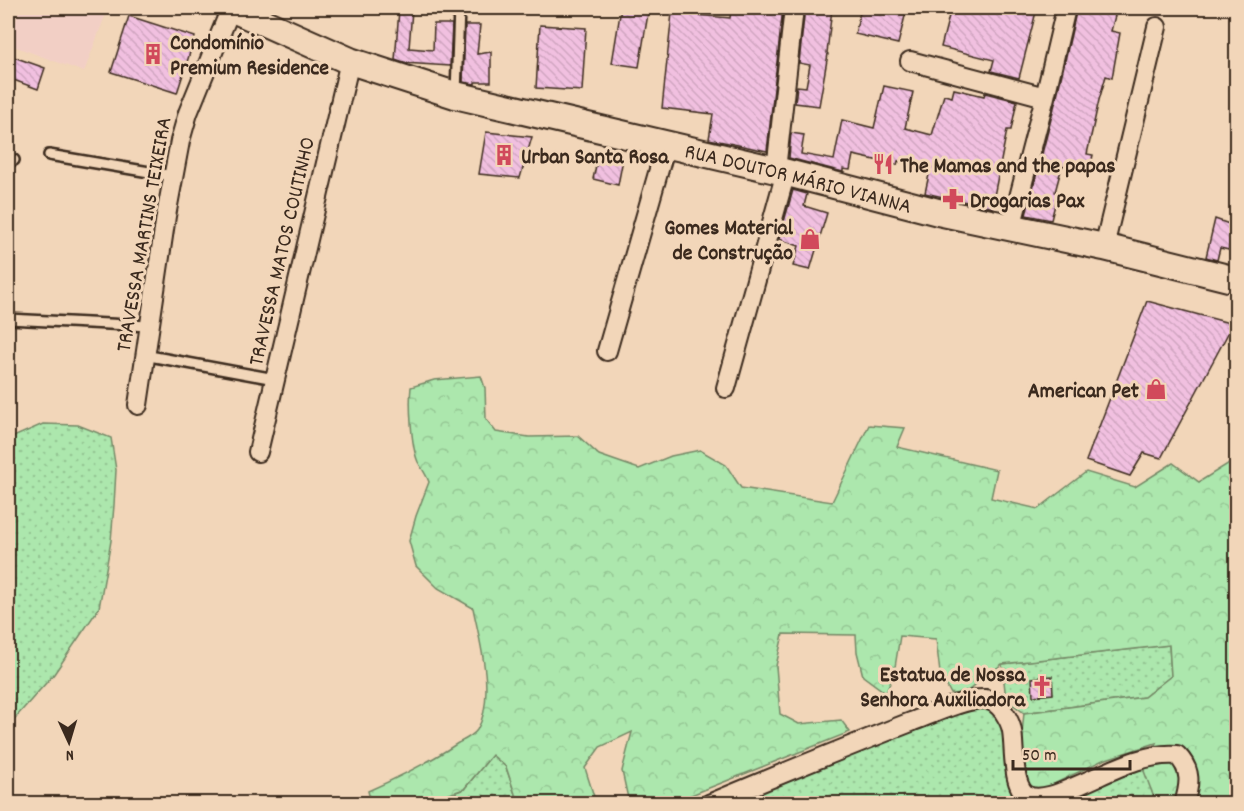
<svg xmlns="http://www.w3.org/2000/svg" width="1244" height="811" font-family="Dekko,sans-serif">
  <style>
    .built { fill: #f2cfc5 }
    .grass { fill: url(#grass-dots); stroke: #748866; stroke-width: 1.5 }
    .forest { fill: url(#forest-crowns); stroke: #748866; stroke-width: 1.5 }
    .building { fill: url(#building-back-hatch); stroke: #3b2a1e; stroke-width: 1.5 }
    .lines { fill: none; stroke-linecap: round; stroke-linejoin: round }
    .service-casing { stroke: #3b2a1e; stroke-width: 14 }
    .minor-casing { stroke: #3b2a1e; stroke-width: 22 }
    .secondary-casing { stroke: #3b2a1e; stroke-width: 30 }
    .service { stroke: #f2d6b9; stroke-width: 9 }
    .minor { stroke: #f2d6b9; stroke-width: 18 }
    .secondary { stroke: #f2d6b9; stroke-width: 26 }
    .labels { text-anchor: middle; stroke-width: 6; stroke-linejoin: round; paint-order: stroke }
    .poi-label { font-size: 22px; font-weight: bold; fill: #3b2a1e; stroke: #f2d6b9; text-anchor: start }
    .street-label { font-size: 22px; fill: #3b2a1e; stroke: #f2d6b9 }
  </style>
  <defs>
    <pattern id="grass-dots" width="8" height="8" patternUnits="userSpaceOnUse" patternTransform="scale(1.5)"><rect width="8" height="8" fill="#ace7ad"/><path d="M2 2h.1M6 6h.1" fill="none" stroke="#95c694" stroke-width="1.8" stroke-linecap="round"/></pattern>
    <pattern id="forest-crowns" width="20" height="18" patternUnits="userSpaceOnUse" patternTransform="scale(1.5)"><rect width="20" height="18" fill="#ace7ad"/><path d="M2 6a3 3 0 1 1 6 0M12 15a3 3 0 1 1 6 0" fill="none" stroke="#95c694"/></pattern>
    <pattern id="building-back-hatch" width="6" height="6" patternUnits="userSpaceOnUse" patternTransform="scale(1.5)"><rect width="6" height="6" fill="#f1c0e0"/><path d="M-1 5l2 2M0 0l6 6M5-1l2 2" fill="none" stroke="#d0a5c0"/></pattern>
  </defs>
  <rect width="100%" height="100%" fill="#f2d6b9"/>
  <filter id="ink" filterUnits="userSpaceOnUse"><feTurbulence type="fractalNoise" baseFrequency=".0167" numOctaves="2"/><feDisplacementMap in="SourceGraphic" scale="12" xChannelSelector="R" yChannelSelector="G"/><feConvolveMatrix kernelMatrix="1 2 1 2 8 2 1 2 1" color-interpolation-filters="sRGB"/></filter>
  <g filter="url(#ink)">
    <path class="built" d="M20 8H108L84 72 8 44Z"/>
    <path class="grass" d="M43 424 78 425 111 438 116 470 114 505 111 541 99 608 54 674 8 726V442L11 438Z
      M1169 645 1171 676 1144 697 1024 713 1006 699 1002 664Z
      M992 701 1025 795 1142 759 1156 803 709 804Z
      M492 755 506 767 515 794 525 803H456V792L464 789Z"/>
    <path class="forest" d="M481 376 485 388 486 419 496 432 529 437 578 436 599 455 639 469 671 456 700 450 726 465 741 488 832 502 869 425 905 428 897 447 997 470 991 498 1038 509 1086 472 1135 487 1173 463 1199 482 1231 462 1236 452V803H1156L1144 771 1156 743 1103 760 1048 787 1030 791 1019 765 1024 713 1144 697 1171 676 1169 645 1002 664 965 693 951 694 940 673 936 639 900 636 894 673 886 693 863 676 857 652 856 635 783 634 776 666 780 714 799 724 841 720 850 732 671 803H629L622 771 632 732 600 747 585 768 596 803H525L515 794 506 767 492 755 464 789 424 803H371L368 791C400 777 429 762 458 743 464 740 473 736 477 730 496 698 480 642 473 608L438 588 416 566 409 541 416 516 429 482C426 474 422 469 418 462 411 446 409 404 411 387L434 380Z"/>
    <path class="building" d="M621 8H649L639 67 612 63Z
      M758 8H783L767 151 709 139 713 114 662 108 672 13 730 18 731 10 757 13Z
      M805 8H832L827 53 828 54 819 106 795 103 797 86 806 87 810 65 799 63Z
      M861 8H907L898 44 855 34Z
      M951 8H1037L1019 78 991 71 994 60 941 47Z
      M1077 8H1117L1111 31 1120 33 1112 78 1106 76 1099 100 1087 154 1093 155 1089 172 1062 166 1055 192 1058 193 1051 220 1026 215 1056 100Z
      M399 10H412L409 48 433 50 434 24H452L450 66 404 63 395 60Z
      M129 16 195 37 177 93 111 72Z
      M465 25H480L477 54 491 52V82H475V84L463 82Z
      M540 25 586 28 582 91 536 88Z
      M8 55 45 68 38 89 8 78Z
      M884 86 913 92 905 128 932 135 944 95 952 97 954 89 984 96 985 93 1017 101 1011 130H1007L994 196H997L994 208 925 193 930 170 898 161 897 165 853 155 850 170 843 169V172L789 158 791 133 804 135 801 154 834 160 842 120 874 128Z
      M486 132 532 137 520 178 479 174Z
      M599 152 619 157 622 164 618 185 593 179Z
      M793 190 807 194 804 206 827 213 810 270 793 266 799 246 779 239Z
      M1215 219 1232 225 1229 250 1220 248 1217 260 1206 257Z
      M1147 301 1233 324 1161 458 1144 453 1130 476 1086 461Z
      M1052 676 1053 694 1033 696 1032 678Z"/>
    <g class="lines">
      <defs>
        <path id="service" d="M456 93 459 8
          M49 155 173 176
          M8 159 14 160
          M8 319 149 326
          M144 355 275 379"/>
        <path id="minor" d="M910 61 1045 97
          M776 170 794 8
          M1011 228 1045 97 1066 8
          M1104 247 1157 27
          M607 351 666 145
          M726 388 786 172
          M138 405 166 216 180 141 188 113 231 8
          M258 452 350 61
          M709 804C776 776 844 748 911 722 930 715 966 698 985 699 992 700 998 704 1003 711 1007 717 1011 724 1012 731 1015 748 1011 792 1031 797 1045 800 1062 792 1074 787 1106 774 1142 752 1177 755 1192 770 1190 784 1184 804"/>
        <g id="secondary">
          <path id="s1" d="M231 8 350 61 455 95 776 170 938 212 1104 247 1236 280"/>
        </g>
      </defs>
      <use href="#service" class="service-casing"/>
      <use href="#minor" class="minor-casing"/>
      <use href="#secondary" class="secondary-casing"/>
      <use href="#service" class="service"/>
      <use href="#minor" class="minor"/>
      <use href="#secondary" class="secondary"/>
    </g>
  </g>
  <defs>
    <symbol id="building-bare" viewBox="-9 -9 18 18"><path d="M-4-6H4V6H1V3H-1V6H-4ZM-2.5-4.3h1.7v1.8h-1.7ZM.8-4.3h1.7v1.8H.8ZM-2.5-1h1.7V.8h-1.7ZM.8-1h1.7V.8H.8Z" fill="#d1495b" stroke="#f2d6b9" stroke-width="2.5" paint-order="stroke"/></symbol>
    <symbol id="restaurant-bare" viewBox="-9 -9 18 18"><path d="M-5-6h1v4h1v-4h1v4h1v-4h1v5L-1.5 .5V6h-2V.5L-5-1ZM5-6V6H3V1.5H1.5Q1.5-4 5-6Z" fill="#d1495b" stroke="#f2d6b9" stroke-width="2.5" paint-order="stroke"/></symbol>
    <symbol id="pharmacy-bare" viewBox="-9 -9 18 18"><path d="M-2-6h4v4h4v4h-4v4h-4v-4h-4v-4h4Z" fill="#d1495b" stroke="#f2d6b9" stroke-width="2.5" paint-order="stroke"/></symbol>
    <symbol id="shop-bare" viewBox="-9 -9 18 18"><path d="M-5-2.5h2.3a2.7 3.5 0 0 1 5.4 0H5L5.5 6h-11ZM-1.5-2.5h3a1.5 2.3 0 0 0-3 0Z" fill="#d1495b" stroke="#f2d6b9" stroke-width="2.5" paint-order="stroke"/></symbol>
    <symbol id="church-bare" viewBox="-9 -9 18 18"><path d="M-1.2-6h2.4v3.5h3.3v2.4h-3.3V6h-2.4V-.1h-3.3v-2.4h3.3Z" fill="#d1495b" stroke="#f2d6b9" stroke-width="2.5" paint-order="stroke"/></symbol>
  </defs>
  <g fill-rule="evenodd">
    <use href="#building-bare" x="138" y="39" width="30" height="30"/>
    <use href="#building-bare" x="489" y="140" width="30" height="30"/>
    <use href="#restaurant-bare" x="868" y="149" width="30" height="30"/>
    <use href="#pharmacy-bare" x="938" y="184" width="30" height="30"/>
    <use href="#shop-bare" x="795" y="224" width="30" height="30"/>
    <use href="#shop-bare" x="1141" y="374" width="30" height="30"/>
    <use href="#church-bare" x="1027" y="671" width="30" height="30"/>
  </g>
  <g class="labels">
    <g class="poi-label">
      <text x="170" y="49">Condomínio<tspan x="170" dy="25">Premium Residence</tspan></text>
      <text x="521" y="163">Urban Santa Rosa</text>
      <text x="900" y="172">The Mamas and the papas</text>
      <text x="970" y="207">Drogarias Pax</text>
      <text x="793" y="234" text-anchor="end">Gomes Material<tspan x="793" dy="25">de Construção</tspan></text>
      <text x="1139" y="397" text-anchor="end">American Pet</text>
      <text x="1025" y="681" text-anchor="end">Estatua de Nossa<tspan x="1025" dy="25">Senhora Auxiliadora</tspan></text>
    </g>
    <g class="street-label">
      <text dy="8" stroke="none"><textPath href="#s1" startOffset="594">RUA DOUTOR MÁRIO VIANNA</textPath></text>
      <text transform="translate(142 234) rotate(-80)" y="8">TRAVESSA MARTINS TEIXEIRA</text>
      <text transform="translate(280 251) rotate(-77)" y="8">TRAVESSA MATOS COUTINHO</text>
    </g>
  </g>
  <rect width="1244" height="811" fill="none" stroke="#f2d6b9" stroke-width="30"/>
  <rect x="15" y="15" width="1214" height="781" fill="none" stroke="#3b2a1e" stroke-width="2" filter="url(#ink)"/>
  <g transform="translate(69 742) rotate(176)" stroke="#f2d6b9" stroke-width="4.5" paint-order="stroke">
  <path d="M0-4.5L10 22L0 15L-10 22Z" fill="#3b2a1e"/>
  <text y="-9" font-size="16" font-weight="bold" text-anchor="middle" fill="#3b2a1e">N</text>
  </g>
  <path d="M1013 760v9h117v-9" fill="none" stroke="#3b2a1e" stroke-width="3"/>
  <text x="1022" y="760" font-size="18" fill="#3b2a1e" stroke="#f2d6b9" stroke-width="4.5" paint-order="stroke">50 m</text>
</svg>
